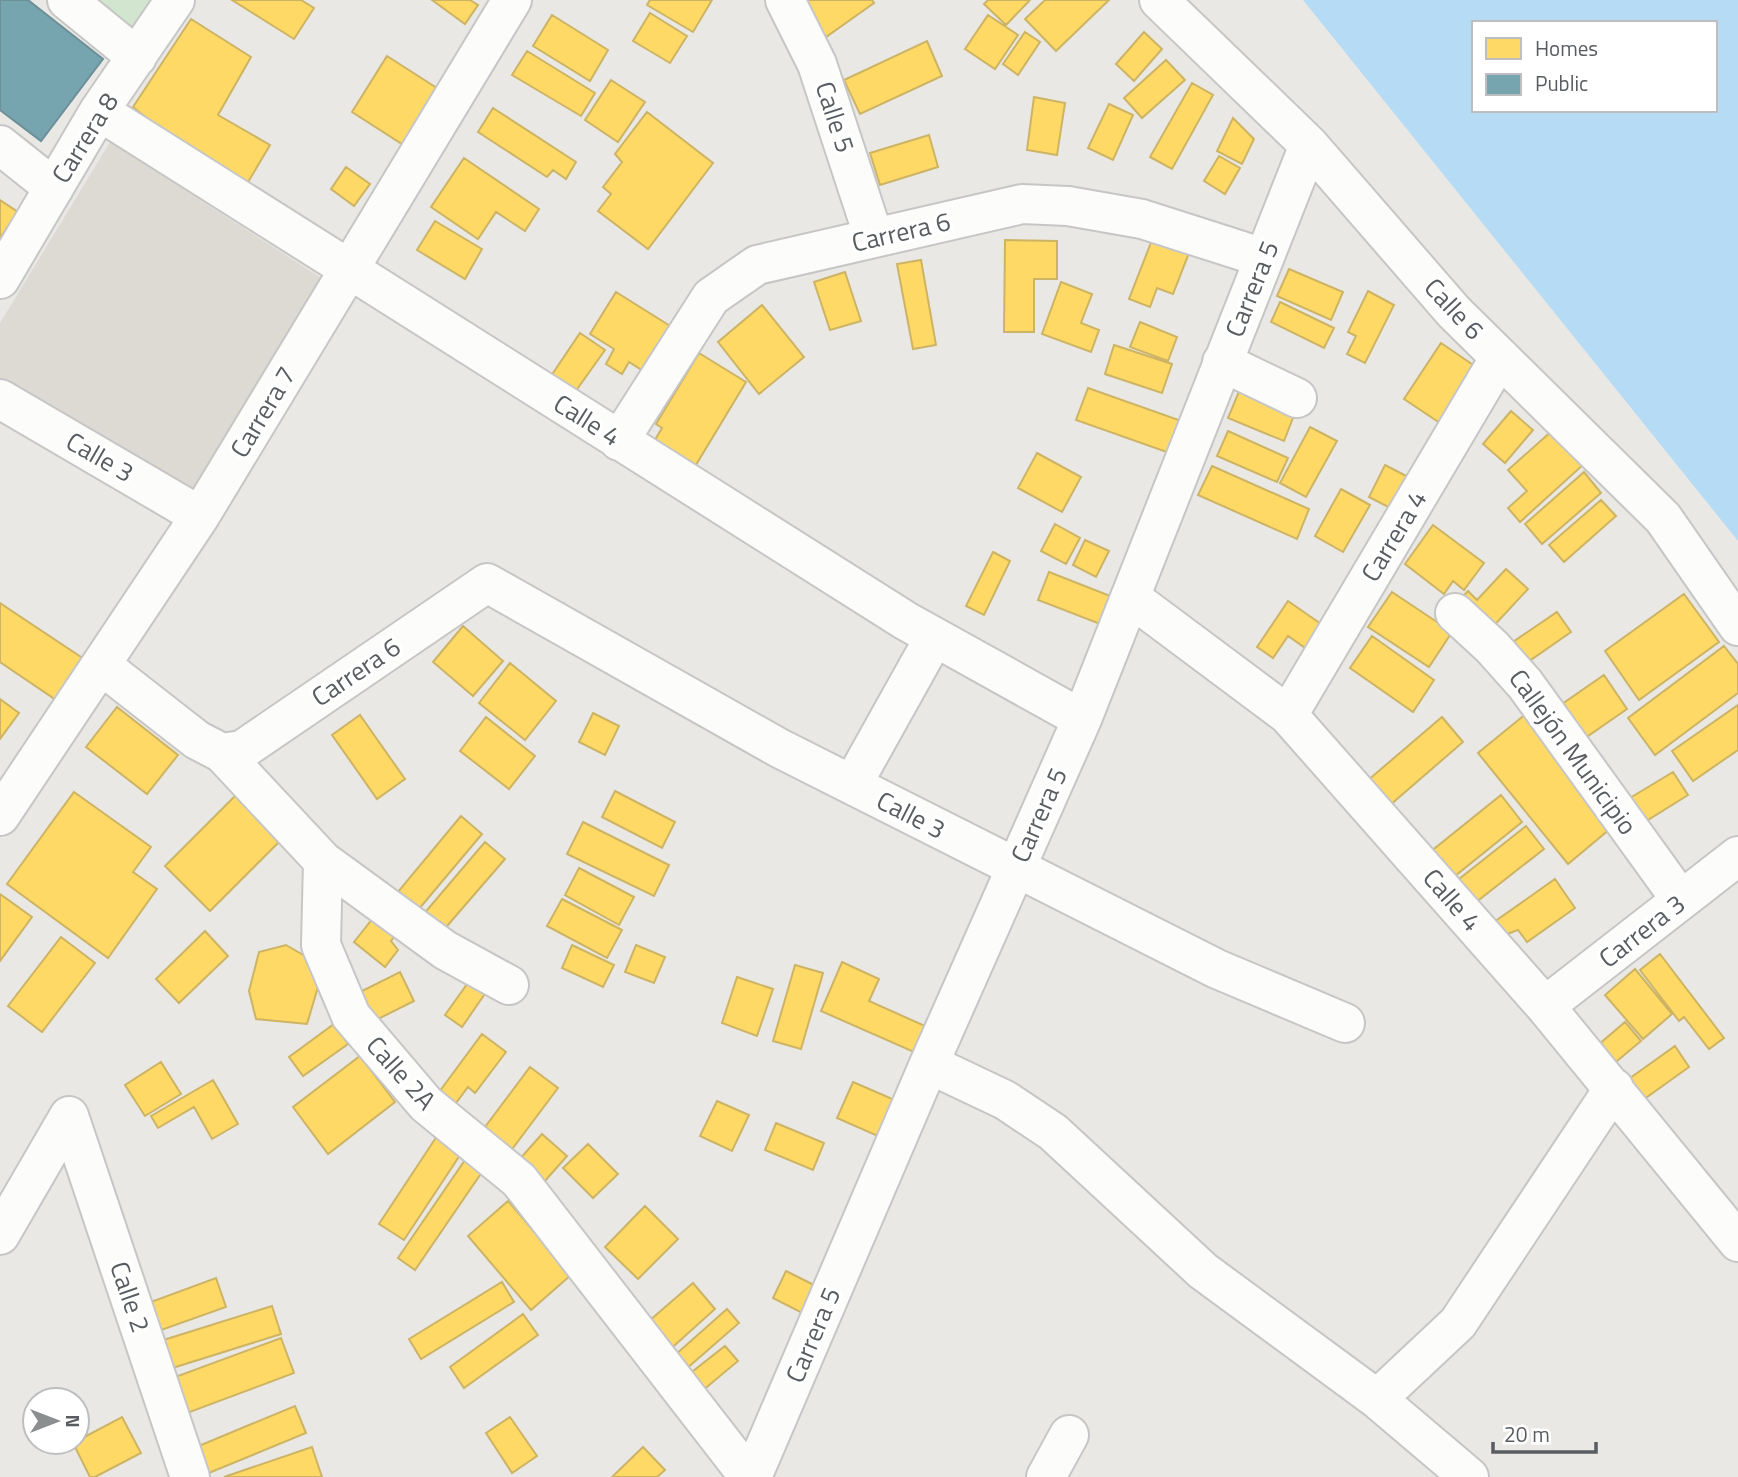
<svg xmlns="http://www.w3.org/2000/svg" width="1738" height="1477" font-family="'Titillium Web',sans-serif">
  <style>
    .education { fill: #dddad3 }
    .green { fill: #d2e5cf }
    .water { fill: #b6dcf5; fill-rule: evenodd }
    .homes { fill: #ffd966; stroke: #cdb464; stroke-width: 2 }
    .public { fill: #76a5af; stroke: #6d8f98; stroke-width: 2 }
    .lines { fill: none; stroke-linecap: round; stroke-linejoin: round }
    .minor-casing { stroke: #c6c6c6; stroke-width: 42 }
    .minor { stroke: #fcfcfb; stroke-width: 38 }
    .labels { text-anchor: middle; stroke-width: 7; stroke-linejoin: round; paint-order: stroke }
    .street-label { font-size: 26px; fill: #595d61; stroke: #fff }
  </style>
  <rect width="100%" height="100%" fill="#e9e8e4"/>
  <path class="education" d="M110 142 329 283 197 502 0 382V323Z"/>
  <path class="green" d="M86 0H160L133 40Z"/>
  <path class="water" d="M1303 0H1738V541ZM1474 23H1715V110H1474Z"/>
  <path class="homes" d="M232 0H301L314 8 294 39Z
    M432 0H470L478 5 465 24Z
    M650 0H712L693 32 647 5Z
    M801 0H872L874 3 826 37Z
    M988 0H1030L1006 25 984 4Z
    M1045 0H1109L1056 51 1025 19Z
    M650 13 687 36 670 63 633 41Z
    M552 15 608 50 590 81 533 46Z
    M988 15 1018 35 995 69 965 49Z
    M191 19 251 57 218 115 270 145 241 194 133 107Z
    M1025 32 1040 42 1018 75 1003 64Z
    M1144 32 1162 49 1134 81 1116 64Z
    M927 41 942 76 860 114 844 80Z
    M527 51 595 93 581 116 512 75Z
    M387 56 440 90 405 146 352 112Z
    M1166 60 1185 80 1142 118 1124 98Z
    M611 80 645 102 618 142 585 120Z
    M1192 83 1213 95 1172 169 1150 157Z
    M1034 97 1065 103 1057 155 1027 150Z
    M1109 104 1133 115 1113 160 1088 148Z
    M493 108 576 162 566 179 553 170 547 177 478 132Z
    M647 112 713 163 648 249 598 211 611 194 603 187 622 162 615 154Z
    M1233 118 1254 139 1242 164 1217 151Z
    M929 135 938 167 880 185 870 153Z
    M1219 156 1240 168 1225 194 1204 181Z
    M464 158 539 209 525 231 496 212 478 239 431 207Z
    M346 167 370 184 354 206 331 189Z
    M0 200 18 212 0 238Z
    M435 221 482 249 465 279 417 250Z
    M1005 240 1057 241V279H1034V332H1004Z
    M1152 240 1189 253 1173 294 1157 288 1150 307 1129 299Z
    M921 260 936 345 913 349 897 264Z
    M1289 269 1343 292 1331 320 1277 296Z
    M845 272 861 321 830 330 814 282Z
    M1061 282 1092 294 1081 323 1099 330 1091 352 1042 334Z
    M1368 291 1394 305 1365 363 1347 354 1356 336 1348 332Z
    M616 292 675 329 648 374 629 362 622 374 606 364 614 349 590 334Z
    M1280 302 1334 328 1324 348 1271 322Z
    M762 305 804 357 759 394 718 342Z
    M1140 322 1177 337 1168 361 1130 347Z
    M580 333 605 350 573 395 549 379Z
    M1441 343 1485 373 1449 429 1404 399Z
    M1114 345 1172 364 1162 393 1105 374Z
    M699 353 746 382 688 478 647 453 662 428 656 424Z
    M1088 388 1190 424 1178 456 1076 420Z
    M1240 389 1296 410 1284 441 1228 418Z
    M1511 411 1533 430 1505 463 1483 444Z
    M1310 427 1337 441 1306 497 1280 483Z
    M1554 429 1585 463 1520 522 1508 508 1527 491 1508 470Z
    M1228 431 1288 458 1277 482 1217 456Z
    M1037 453 1081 477 1062 512 1018 488Z
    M1385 465 1416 481 1400 513 1369 497Z
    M1212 466 1309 509 1297 539 1198 495Z
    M1584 472 1601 493 1542 544 1525 524Z
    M1341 489 1370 505 1343 552 1315 536Z
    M1601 500 1616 516 1564 562 1549 545Z
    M1055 524 1080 538 1066 564 1041 551Z
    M1433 525 1484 563 1464 590 1453 581 1444 594 1405 564Z
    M1085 540 1109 551 1096 577 1073 565Z
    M993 552 1010 561 984 615 966 606Z
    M1506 569 1528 589 1488 632 1457 603 1468 591 1477 600Z
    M1049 572 1118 599 1108 627 1038 600Z
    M1392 592 1452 632 1429 667 1368 627Z
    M1684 594 1719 642 1639 700 1605 651Z
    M1288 601 1334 633 1318 657 1288 636 1273 658 1257 647Z
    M0 603 90 663 62 704 0 662Z
    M1557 612 1571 632 1518 669 1504 648Z
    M463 626 503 661 473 696 433 662Z
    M1372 636 1434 680 1413 712 1350 668Z
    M1724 646 1738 664V693L1655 755 1628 718Z
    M510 663 556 701 525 740 479 703Z
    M1604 675 1627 709 1575 745 1552 711Z
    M0 699 19 713 0 739Z
    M1738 705V750L1693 781 1672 751Z
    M117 707 178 755 147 794 86 747Z
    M593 713 619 726 605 755 579 742Z
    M1527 713 1617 823 1568 864 1478 753Z
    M360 715 405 779 377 799 332 735Z
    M486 717 535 756 509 789 460 751Z
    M1442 717 1463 742 1382 812 1360 787Z
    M1673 772 1688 795 1635 828 1620 804Z
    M615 791 675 822 662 848 602 817Z
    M74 792 151 847 133 872 157 889 108 958 7 884Z
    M236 795 281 840 210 911 165 866Z
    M1501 795 1522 822 1445 884 1424 857Z
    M461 816 482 834 413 916 392 899Z
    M583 822 669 865 654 896 567 854Z
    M1526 826 1544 849 1466 910 1449 887Z
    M485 842 505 859 441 933 422 916Z
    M579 868 634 897 619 925 565 895Z
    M1555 879 1575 908 1527 942 1518 930 1496 938 1487 927Z
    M0 894 32 917 0 961Z
    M562 899 622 930 607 958 547 926Z
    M381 908 403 926 391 941 398 950 385 967 354 942Z
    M205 931 228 956 179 1003 156 979Z
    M61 937 95 963 42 1032 8 1006Z
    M286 945 324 967 307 1024 256 1019 249 991 259 952Z
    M572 945 614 965 603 987 562 968Z
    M636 945 665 957 654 983 625 972Z
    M1660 954 1724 1038 1709 1049 1684 1017 1679 1021 1640 970Z
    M842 962 879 979 869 1001 934 1030 923 1056 821 1011Z
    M795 965 823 973 801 1049 773 1041Z
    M1635 969 1672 1014 1643 1039 1605 995Z
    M400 972 414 1001 364 1026 350 997Z
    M475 973 491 985 462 1027 445 1015Z
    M737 977 773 989 757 1036 722 1023Z
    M1625 1022 1641 1041 1605 1071 1590 1052Z
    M334 1024 348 1044 303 1076 289 1057Z
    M482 1034 506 1052 475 1093 468 1087 447 1115 431 1103Z
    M1675 1046 1689 1067 1633 1107 1619 1086Z
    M360 1056 395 1102 328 1154 293 1107Z
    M161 1062 181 1094 145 1116 125 1085Z
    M530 1067 558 1088 504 1160 476 1139Z
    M213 1080 238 1124 212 1139 194 1107 158 1128 151 1116Z
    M853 1082 904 1104 889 1141 837 1118Z
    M717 1101 749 1115 732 1151 700 1136Z
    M776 1123 824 1143 813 1170 765 1150Z
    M542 1134 567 1156 536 1191 511 1169Z
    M437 1136 462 1152 404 1240 379 1224Z
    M588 1144 618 1174 593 1198 563 1168Z
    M465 1160 482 1172 415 1270 398 1258Z
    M508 1201 571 1275 531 1310 468 1236Z
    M645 1206 678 1239 638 1279 605 1247Z
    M786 1271 824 1290 810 1317 773 1298Z
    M216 1278 226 1307 150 1334 140 1306Z
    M502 1282 514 1302 421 1359 409 1339Z
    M693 1283 715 1309 666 1353 642 1327Z
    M272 1306 281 1334 163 1371 154 1343Z
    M727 1309 739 1323 678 1376 666 1363Z
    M523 1314 538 1335 464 1388 450 1367Z
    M281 1338 294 1373 179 1416 167 1380Z
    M725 1346 738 1361 696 1396 683 1379Z
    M295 1406 306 1433 199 1477 189 1450Z
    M122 1417 141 1453 95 1477H90L73 1443Z
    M510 1417 537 1456 512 1473 486 1433Z
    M312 1447 322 1477H224Z
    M643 1447 665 1470 657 1477H612Z"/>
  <path class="public" d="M0 0H28L103 59 41 141 0 110Z"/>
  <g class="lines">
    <defs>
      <path id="minor" d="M67 0 137 57
        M785 0 817 64 874 238
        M1159 0 1309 145 1454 312 1663 518 1738 626
        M99 111 906 621 1082 719
        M0 145 54 188
        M0 279 99 111 175 0
        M1222 362 1297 398
        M0 399 200 516
        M619 441 711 297 757 265 1022 204 1068 206 1142 219 1264 258
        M1130 597 1288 715 1545 1006 1738 1242
        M1455 613 1492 647 1525 684 1681 900
        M101 665 197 740 222 753 323 861 445 950 509 985
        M1288 715 1500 357
        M222 753 242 750 487 583 779 748 1217 969 1345 1023
        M852 785 934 638
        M0 816 200 516 512 0
        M323 861 321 945 351 1016 426 1104 519 1180 749 1477
        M1545 1006 1738 856
        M929 1064 1005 1100 1053 1132 1203 1271 1377 1399 1469 1477
        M69 1116 190 1477
        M0 1235 69 1116
        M1377 1399 1458 1323 1614 1088
        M752 1477 929 1064 1082 719 1309 145
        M1046 1477 1069 1435"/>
    </defs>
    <use href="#minor" class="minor-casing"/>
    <use href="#minor" class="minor"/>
  </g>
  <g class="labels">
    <g class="street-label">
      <text transform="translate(835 117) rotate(72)" y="9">Calle 5</text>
      <text transform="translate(85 138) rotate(-58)" y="9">Carrera 8</text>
      <text transform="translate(901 232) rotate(-13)" y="9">Carrera 6</text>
      <text transform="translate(1252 289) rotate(-68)" y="9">Carrera 5</text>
      <text transform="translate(1454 309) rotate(47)" y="9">Calle 6</text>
      <text transform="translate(263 412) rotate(-59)" y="9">Carrera 7</text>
      <text transform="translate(587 420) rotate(32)" y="9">Calle 4</text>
      <text transform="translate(100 457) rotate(30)" y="9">Calle 3</text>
      <text transform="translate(1394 536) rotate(-59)" y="9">Carrera 4</text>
      <text transform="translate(356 672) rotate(-34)" y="9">Carrera 6</text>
      <text transform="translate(1573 752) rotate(54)" y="9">Callejón Municipio</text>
      <text transform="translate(911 815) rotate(27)" y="9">Calle 3</text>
      <text transform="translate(1039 815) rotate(-66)" y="9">Carrera 5</text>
      <text transform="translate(1452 900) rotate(49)" y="9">Calle 4</text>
      <text transform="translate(1642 931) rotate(-38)" y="9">Carrera 3</text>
      <text transform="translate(401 1073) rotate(48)" y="9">Calle 2A</text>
      <text transform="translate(130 1297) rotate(71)" y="9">Calle 2</text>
      <text transform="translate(813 1335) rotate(-67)" y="9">Carrera 5</text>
    </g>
  </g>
  <rect x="1472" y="21" width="245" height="91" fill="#ffffff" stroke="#bdbec0" stroke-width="2"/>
  <rect x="1486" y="38" width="35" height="21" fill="#ffd966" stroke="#bdbec0" stroke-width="2"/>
  <text x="1535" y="56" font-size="21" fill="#595d61">Homes</text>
  <rect x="1486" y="74" width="35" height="21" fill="#76a5af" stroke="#bdbec0" stroke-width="2"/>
  <text x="1535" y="91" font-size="21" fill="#595d61">Public</text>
  <g transform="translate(56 1421) rotate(90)"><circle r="33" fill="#ffffff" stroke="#bdbec0" stroke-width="2"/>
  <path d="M0-5L12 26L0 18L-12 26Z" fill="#8b8e8f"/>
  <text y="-10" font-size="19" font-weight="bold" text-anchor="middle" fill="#595d61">N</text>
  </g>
  <path d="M1493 1442v10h103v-10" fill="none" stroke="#595d61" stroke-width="3.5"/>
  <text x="1504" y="1442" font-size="21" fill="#595d61" stroke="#ffffff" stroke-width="5" paint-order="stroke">20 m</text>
</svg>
